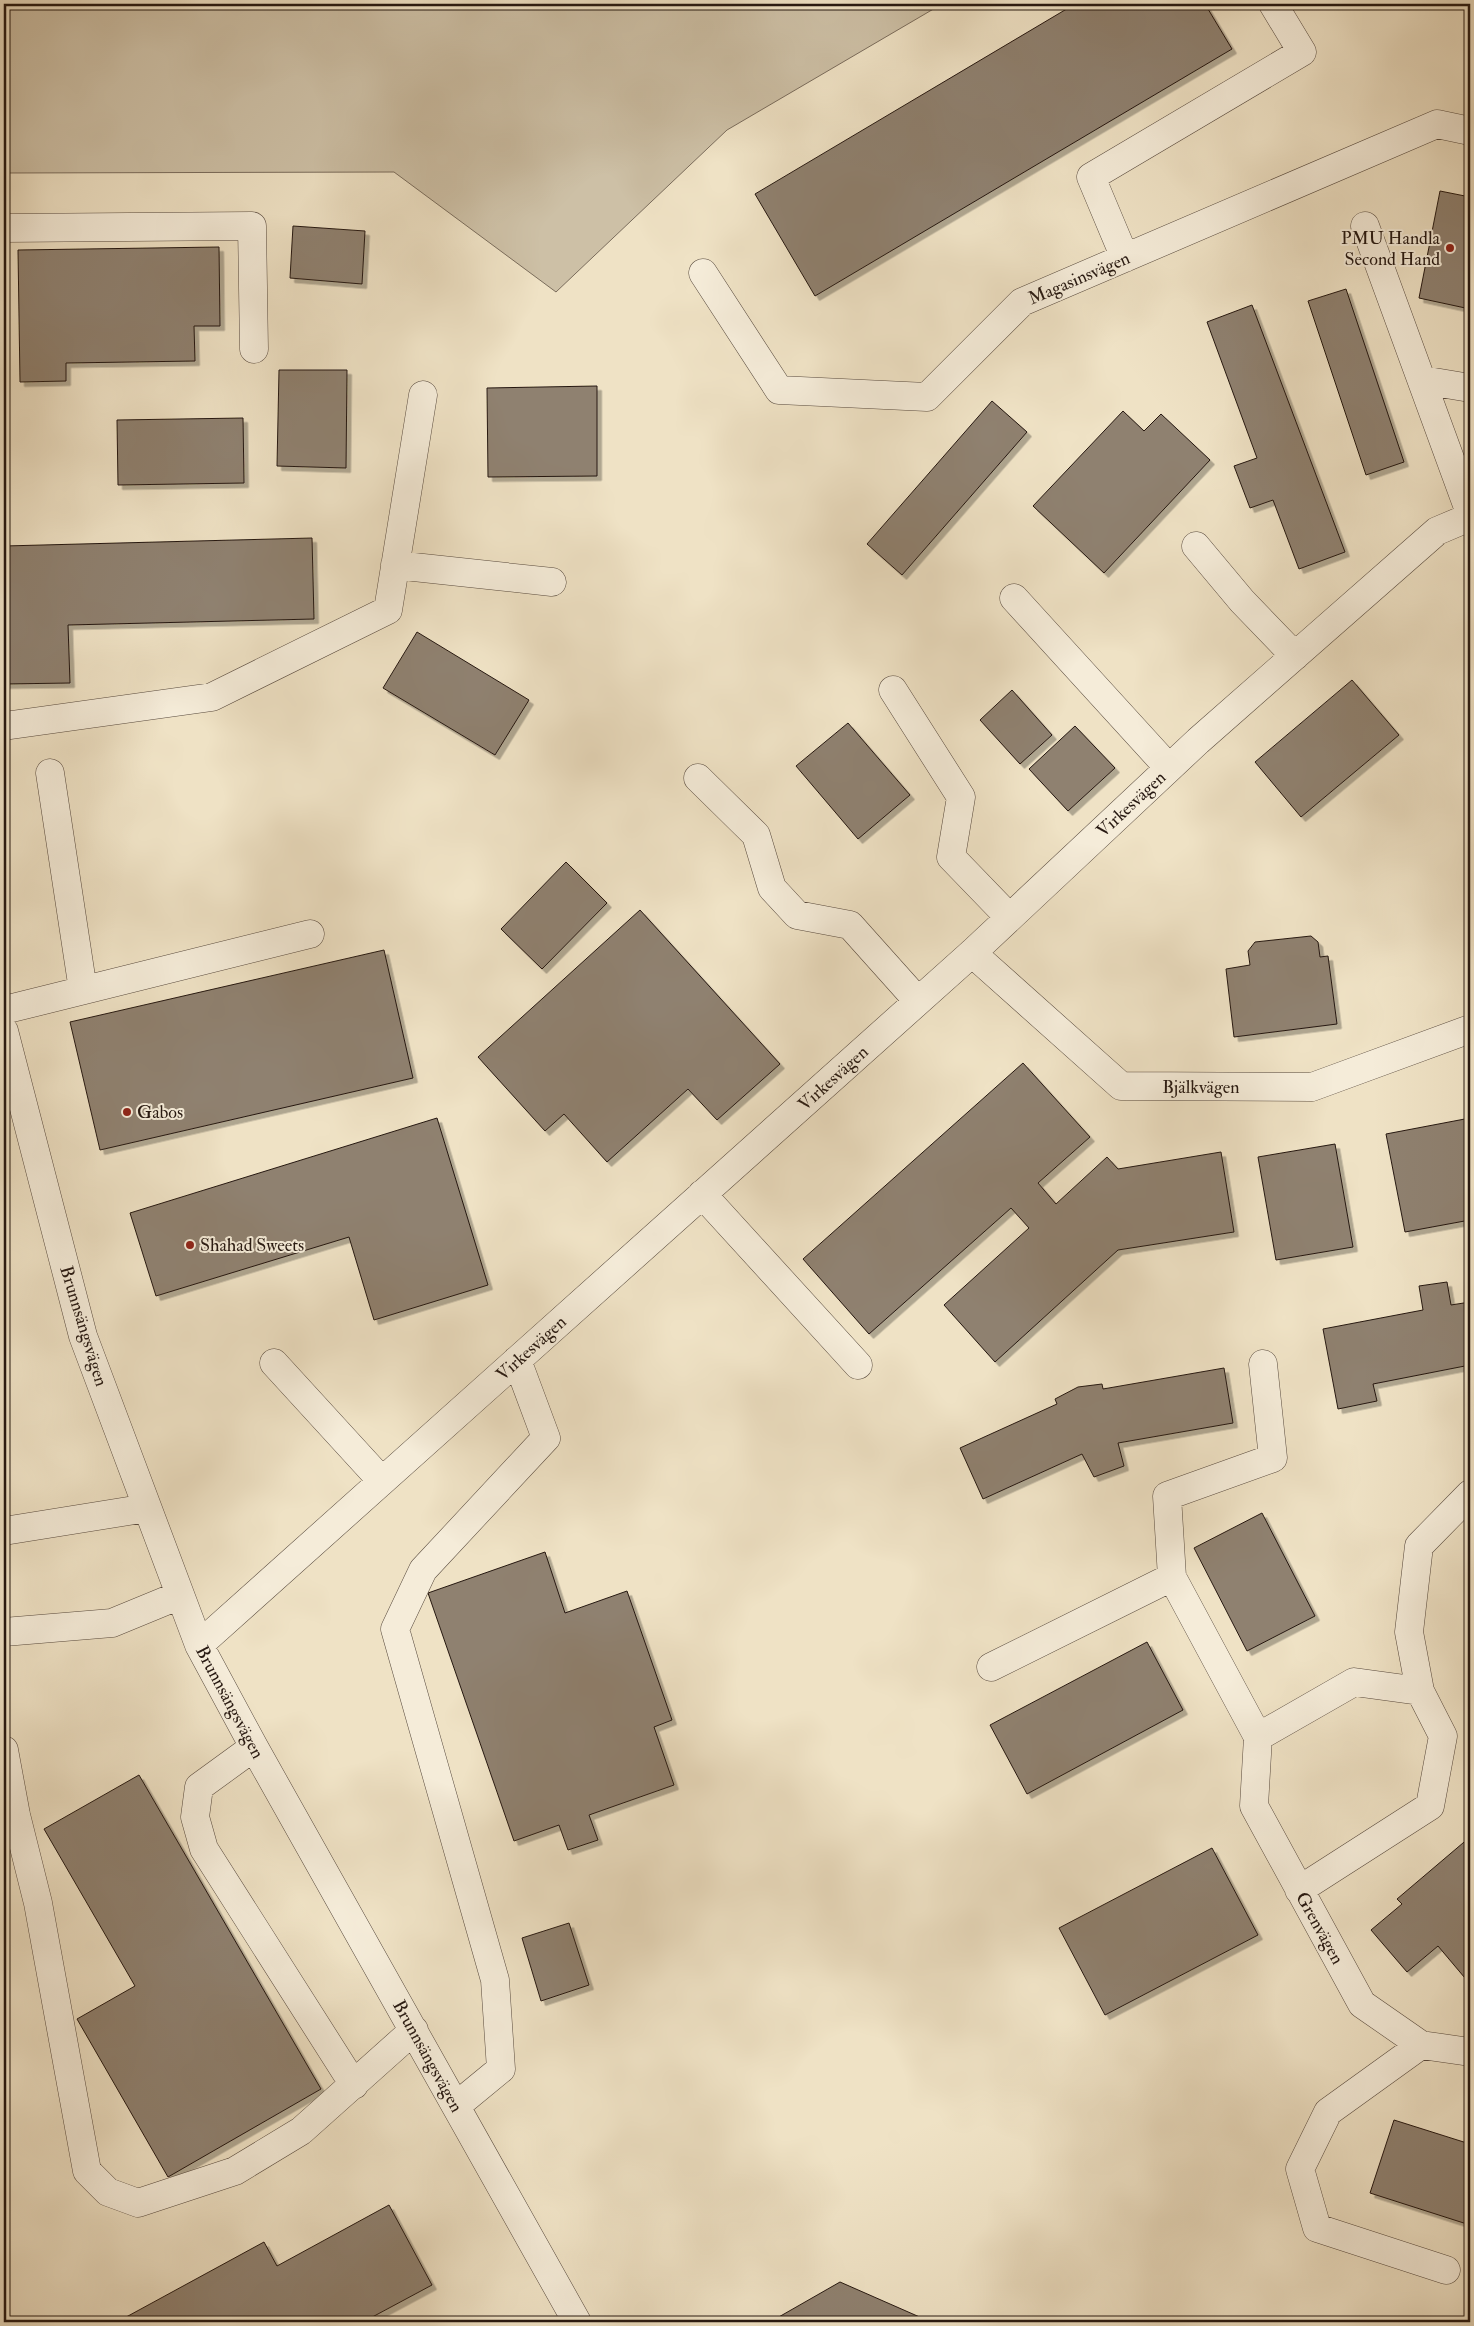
<svg xmlns="http://www.w3.org/2000/svg" width="1474" height="2326" font-family="'IM FELL Double Pica',serif">
  <style>
    .green { fill: #cdc0a6; stroke: #7a6c5c }
    .building { fill: #8f816f; stroke: #261811; filter: url(#shadow) }
    .lines { fill: none; stroke-linecap: round; stroke-linejoin: round }
    .minor-casing { stroke: #584a3e; stroke-width: 29 }
    .minor { stroke: #f5ecd9; stroke-width: 28 }
    .poi-dot { fill: #8f2418; stroke: #f5ecd9; stroke-width: 2 }
    .labels { text-anchor: middle; stroke-width: 4; stroke-linejoin: round; paint-order: stroke }
    .poi-label { font-size: 18px; fill: #261811; stroke: #f5ecd9; text-anchor: start }
    .street-label { font-size: 18px; fill: #261811; stroke: #f5ecd9 }
  </style>
  <defs>
    <filter id="shadow"><feDropShadow dx="4.5" dy="4.5" stdDeviation="0" flood-color="#0004"/></filter>
  </defs>
  <rect width="100%" height="100%" fill="#efe2c5"/>
  <filter id="stains"><feTurbulence type="fractalNoise" baseFrequency=".004" numOctaves="4"/><feColorMatrix values="0 0 0 0 .2 0 0 0 0 .09 0 0 0 0 .02 0 0 0 .5 -.17"/></filter>
  <radialGradient id="worn" r=".72"><stop offset=".6" stop-color="#630" stop-opacity="0"/><stop offset="1" stop-color="#630" stop-opacity=".3"/></radialGradient>
  <path class="green" d="M4 4H942L727 130 556 292 394 172 4 173Z"/>
  <path class="building" d="M1075 4H1205L1232 49 815 296 755 194Z
    M1440 191 1470 197V309L1419 298Z
    M293 226 365 231 362 284 290 278Z
    M219 247 220 326H194L195 361 66 363V381L20 382 18 250Z
    M1346 289 1404 462 1366 475 1308 301Z
    M1252 305 1345 552 1299 569 1273 500 1250 508 1234 466 1257 458 1207 322Z
    M279 370H347L346 468 277 466Z
    M597 386V476L488 477 487 388Z
    M992 401 1027 432 902 575 867 544Z
    M1123 411 1144 431 1161 414 1210 460 1104 573 1033 506Z
    M243 418 244 483 118 485 117 420Z
    M312 538 314 619 68 625 70 683 4 684V546Z
    M417 632 529 700 495 755 383 688Z
    M1352 680 1399 735 1301 817 1255 762Z
    M1012 690 1052 735 1020 764 980 720Z
    M848 723 910 795 858 839 796 766Z
    M1075 726 1115 768 1068 811 1029 769Z
    M566 862 607 903 542 969 501 929Z
    M640 910 780 1064 717 1120 688 1089 607 1162 564 1114 545 1131 478 1057Z
    M1311 936 1318 942 1320 957 1328 956 1337 1024 1234 1037 1226 969 1250 965 1248 951 1255 942Z
    M384 950 413 1078 100 1150 70 1022Z
    M1023 1063 1090 1137 1038 1183 1056 1204 1107 1157 1118 1169 1221 1152 1234 1232 1118 1250 995 1362 944 1305 1029 1228 1011 1208 869 1334 803 1259Z
    M437 1118 488 1285 374 1320 349 1237 156 1296 130 1213Z
    M1470 1118V1220L1405 1232 1386 1134Z
    M1335 1144 1353 1247 1276 1260 1258 1157Z
    M1447 1282 1451 1305 1470 1302V1365L1373 1384 1377 1401 1338 1409 1323 1329 1423 1310 1419 1286Z
    M1224 1368 1233 1423 1118 1443 1124 1466 1094 1477 1082 1454 983 1499 960 1448 1057 1404 1055 1399 1078 1387 1102 1384 1103 1389Z
    M1262 1513 1315 1616 1247 1651 1194 1548Z
    M545 1552 565 1613 627 1591 672 1720 654 1727 674 1785 589 1815 598 1840 568 1850 559 1825 514 1841 428 1593Z
    M1147 1642 1183 1710 1027 1794 990 1725Z
    M139 1775 321 2089 168 2177 77 2019 135 1986 44 1829Z
    M1470 1837V1984L1438 1946 1407 1972 1371 1930 1402 1904 1397 1899Z
    M1212 1848 1258 1935 1105 2015 1059 1928Z
    M569 1923 589 1985 541 2001 522 1938Z
    M1394 2120 1470 2144V2225L1370 2193Z
    M389 2205 432 2285 363 2322H117L264 2242 277 2266Z
    M840 2282 931 2322H770Z"/>
  <g class="lines">
    <defs>
      <path id="minor" d="M1365 226 1470 513
        M4 228 252 226 254 349
        M1125 258 1091 177 1302 52 1273 4
        M703 273 779 390 927 397 1022 302 1437 124 1470 131
        M1422 380 1470 388
        M1196 546 1242 601 1295 656
        M395 565 552 582
        M1014 598 1169 768
        M893 690 961 797 951 857 1009 917
        M4 726 212 697 388 610 423 395
        M50 773 83 990
        M698 778 756 835 772 888 797 915 850 925 918 1001
        M972 953 1121 1086 1312 1087 1470 1029
        M4 1010 310 934
        M4 1031 83 1336 199 1645 254 1747 577 2322
        M702 1194 858 1365
        M274 1363 382 1481
        M4 1531 147 1508
        M4 1632 112 1623 180 1595
        M199 1645 972 953 1198 741 1437 531 1470 517
        M991 1667 1172 1577
        M1258 1737 1172 1577 1167 1496 1273 1458 1263 1364
        M1258 1737 1254 1806 1362 2004 1421 2045 1470 2052
        M1258 1737 1354 1682 1420 1691
        M254 1747 199 1787 195 1817 204 1849 354 2085
        M4 1750 16 1815 38 1903 87 2171 108 2192 138 2203 235 2171 301 2131 414 2030
        M1299 1890 1430 1806 1443 1736 1420 1691 1409 1632 1419 1546 1470 1494
        M1421 2045 1328 2112 1300 2169 1317 2228 1446 2270
        M456 2106 501 2069 495 1980 395 1629 423 1570 546 1438 517 1360"/>
    </defs>
    <use href="#minor" class="minor-casing"/>
    <use href="#minor" class="minor"/>
  </g>
  <g class="poi-dot">
    <circle cx="1450" cy="248" r="5"/>
    <circle cx="127" cy="1112" r="5"/>
    <circle cx="190" cy="1245" r="5"/>
  </g>
  <g class="labels">
    <g class="poi-label">
      <text x="1440" y="244" text-anchor="end">PMU Handla<tspan x="1440" dy="21">Second Hand</tspan></text>
      <text x="137" y="1118">Gabos</text>
      <text x="200" y="1251">Shahad Sweets</text>
    </g>
    <g class="street-label">
      <text transform="translate(1079 278) rotate(-23)" y="6">Magasinsvägen</text>
      <text transform="translate(1131 804) rotate(-43)" y="6">Virkesvägen</text>
      <text transform="translate(833 1078) rotate(-42)" y="6">Virkesvägen</text>
      <text x="1201" y="1093">Bjälkvägen</text>
      <text transform="translate(84 1326) rotate(73)" y="6">Brunnsängsvägen</text>
      <text transform="translate(531 1348) rotate(-42)" y="6">Virkesvägen</text>
      <text transform="translate(230 1702) rotate(62)" y="6">Brunnsängsvägen</text>
      <text transform="translate(1320 1928) rotate(61)" y="6">Grenvägen</text>
      <text transform="translate(428 2056) rotate(61)" y="6">Brunnsängsvägen</text>
    </g>
  </g>
  <rect width="1474" height="2326" fill="none" stroke="#efe2c5" stroke-width="20"/>
  <rect x="5" y="5" width="1464" height="2316" fill="none" stroke="#261811" stroke-width="2.5"/>
  <rect x="10" y="10" width="1454" height="2306" fill="none" stroke="#261811"/>
  <rect width="100%" height="100%" filter="url(#stains)"/>
  <rect width="100%" height="100%" fill="url(#worn)"/>
</svg>
